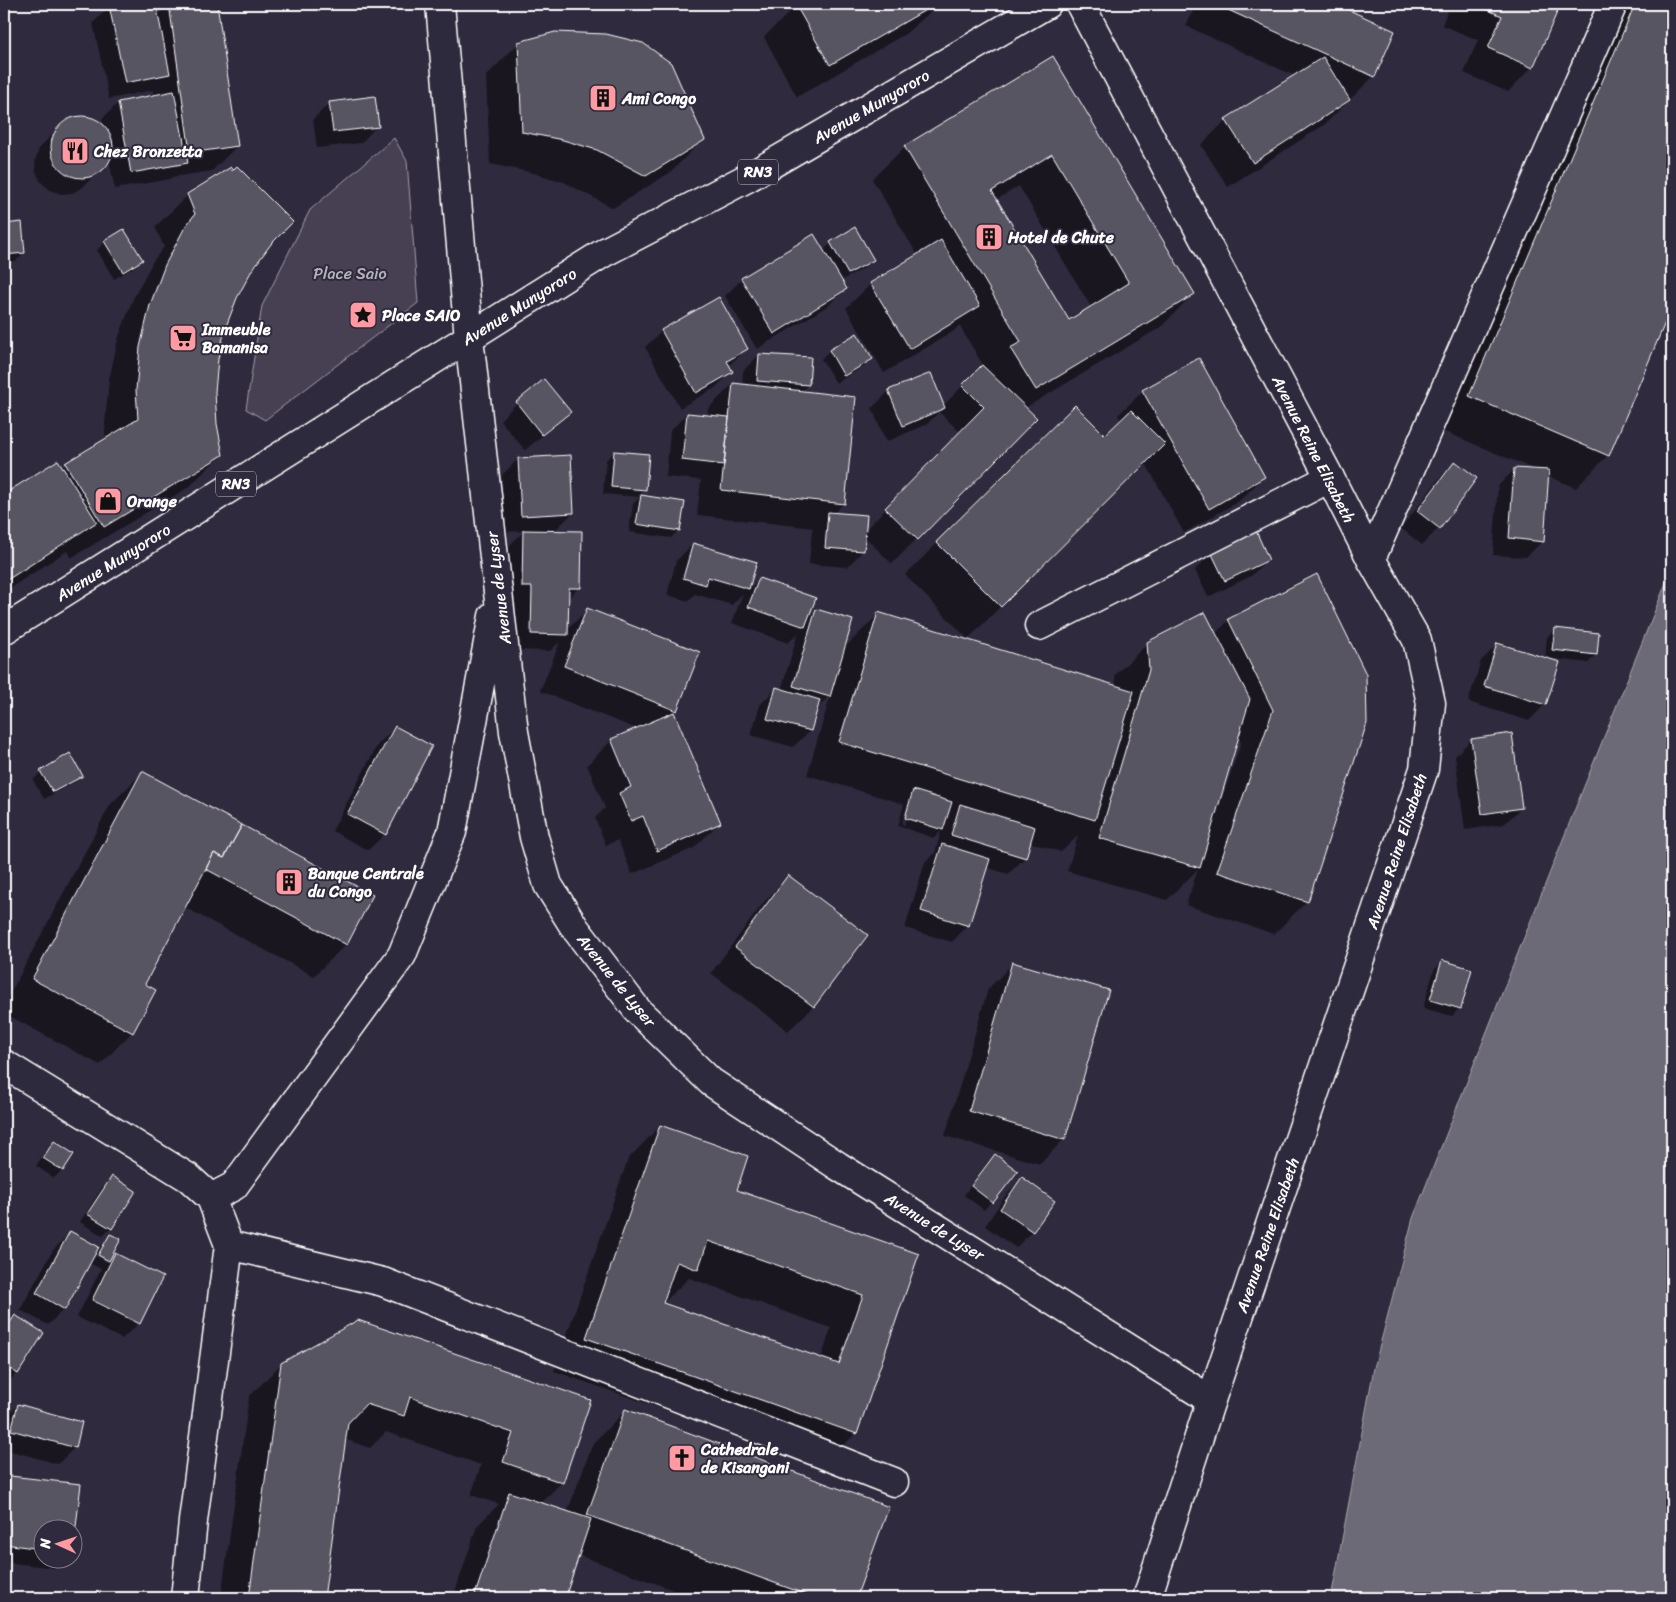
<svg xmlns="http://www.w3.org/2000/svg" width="1676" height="1602" font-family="Sriracha,sans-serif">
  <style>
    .green { fill: #464152; stroke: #a2a0a8 }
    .water { fill: #6d6a77; stroke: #a7a6ad }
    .shadow { fill: #0007; fill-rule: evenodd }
    .building { fill: #595564; stroke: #fff; fill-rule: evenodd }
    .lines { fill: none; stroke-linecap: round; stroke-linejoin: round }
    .minor-casing { stroke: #fff; stroke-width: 31 }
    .tertiary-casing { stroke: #fff; stroke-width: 31 }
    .trunk-casing { stroke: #fff; stroke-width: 31 }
    .minor { stroke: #2f2a3d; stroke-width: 28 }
    .tertiary { stroke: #2f2a3d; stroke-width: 28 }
    .trunk { stroke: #2f2a3d; stroke-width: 28 }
    .labels { text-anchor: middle; stroke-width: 4; stroke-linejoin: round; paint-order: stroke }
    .shield { fill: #2f2a3d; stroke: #c1bfc5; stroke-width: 1 }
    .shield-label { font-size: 15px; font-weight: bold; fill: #fff }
    .poi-label { font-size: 16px; font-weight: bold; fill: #fff; stroke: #2f2a3d; text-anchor: start }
    .street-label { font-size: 16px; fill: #fff; stroke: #2f2a3d }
    .park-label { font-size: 16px; fill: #b5b3ba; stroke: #2f2a3d }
  </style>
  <rect width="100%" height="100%" fill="#2f2a3d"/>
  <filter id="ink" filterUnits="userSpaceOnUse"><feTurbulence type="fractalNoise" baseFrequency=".02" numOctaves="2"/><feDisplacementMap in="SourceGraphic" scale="10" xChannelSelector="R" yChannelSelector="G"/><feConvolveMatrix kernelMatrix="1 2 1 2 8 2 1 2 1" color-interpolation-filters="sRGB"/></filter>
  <g filter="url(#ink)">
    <path class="green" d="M394 138 407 161 418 303 265 420 246 409 262 306 310 210Z"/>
    <path class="water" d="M1672 568V1598H1331L1374 1368 1413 1218 1575 809Z"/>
    <path class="shadow" d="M122 4H155L157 16 169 4H216L237 146 212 171 172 177 170 179 115 189 109 160 82 188 72 193 61 194 50 190 41 182 36 172 35 161 39 149 46 141 63 123 74 118 86 117 97 121 103 126 102 119 118 103 154 96 153 90 109 99 93 23 110 6Z
      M646 4H686L681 8 646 10Z
      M798 4H940L905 34 797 97 764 37Z
      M1196 4H1333L1394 31 1374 76 1324 125 1228 187 1201 145 1226 120 1295 76 1186 26Z
      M1450 4H1540L1557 11 1532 67 1508 92 1464 73 1478 40 1442 25Z
      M1617 4H1672V303L1608 455 1576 488 1548 476 1543 541 1526 557 1493 555 1498 486 1515 469 1536 470 1438 429Z
      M519 43 703 139 671 172 613 208 564 182 530 172 490 164 486 76Z
      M1052 58 1193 294 1161 327 1025 408 1035 418 892 564 864 536 863 551 847 567 809 564 812 530 813 528 697 515 701 480 666 477 670 431 687 414 708 416V409L733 384 742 385 743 371 759 355 808 385 801 392 843 504 834 513 865 530 960 432 939 412 927 424 886 442 872 408 889 391 943 406 983 365 959 325 954 331 884 373 846 308 871 284 918 256 872 179 905 147ZM1019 186 1091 307 1068 321 996 200ZM728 410H731L730 419H728Z
      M330 103 377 126 361 143 317 148 313 119Z
      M188 195 270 243 251 270 236 298 224 328 217 359 214 392 216 424 221 455 189 487 71 558 67 551 4 592V495L58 461 62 468 105 440V423L109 380 118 339 133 299 153 261 164 247 155 227Z
      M21 224 24 253 16 261 4 262V225Z
      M105 242 141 260 133 268 114 279 97 250Z
      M831 243 872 260 864 268 841 281 845 289 829 305 757 349 725 296 742 279 823 251Z
      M662 331 747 349 728 366 731 372 715 388 680 408 645 347Z
      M857 335 871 359 863 367 836 383 821 359 829 351Z
      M1143 391 1264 477 1239 501 1184 533 1145 462 968 639 905 575 1075 407 1105 437 1121 421 1118 415Z
      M517 403 569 412 552 428 525 450 500 420Z
      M614 452 645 489 638 496 683 503 679 530 671 538 629 532 633 504 640 497 603 494 606 460Z
      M518 459 573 513 556 529 547 530 579 587 568 599 567 630 588 609 676 710 673 713 719 823 694 848 632 874 618 840 606 845 595 818 605 808 587 765 612 740 637 729 540 691 560 642 550 651 515 650 516 603H506L507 548 524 531 504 532 502 475Z
      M1455 463 1476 479 1439 528 1422 545 1401 528 1439 479Z
      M693 544 756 562 748 591 759 579 807 619 816 610 843 649 879 614 1116 687 1115 675 1148 643 1215 634 1229 620 1366 723 1306 902 1274 934 1186 905 1198 869 1167 900 1067 871 1078 836 1061 852 1029 842 1025 858 1008 874 986 867 968 925 952 942 905 928 925 862 935 853 941 831 934 838 898 826 904 804 807 775 831 694 816 710 810 731 793 747 751 735 760 705 776 688 781 690 798 633 788 643 732 623 743 593 732 605 695 594 688 601 667 595 676 561ZM1238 736 1241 743 1219 807H1217ZM907 806H910L904 825 902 824Z
      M1212 553 1268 559 1251 576 1208 597 1195 570Z
      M1555 629 1596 655 1588 663 1548 658 1545 704 1529 721 1468 702 1481 661 1498 644 1545 659 1547 637Z
      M395 728 385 834 368 850 332 831 378 744Z
      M1471 740 1521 808 1504 824 1465 830 1455 756Z
      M41 772 81 776 73 783 44 799 33 780Z
      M142 773 346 944 314 976 184 907 143 985 132 1032 100 1065 4 1013V1005L110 805Z
      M788 877 866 936 813 1007 788 1031 711 973 764 902Z
      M1442 962 1460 1008 1452 1016 1423 1008 1434 970Z
      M1012 964 1064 1139 1040 1164 945 1136 988 989Z
      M660 1126 735 1191 917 1255 856 1433 823 1465 554 1371 628 1159ZM689 1278 831 1328 821 1359 662 1303 663 1301H665Z
      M54 1143 62 1170 54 1178 36 1166 46 1151Z
      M995 1155 1016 1171 984 1210 964 1195 987 1163Z
      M112 1177 111 1228 103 1236 80 1222 104 1185Z
      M1022 1179 1032 1231 1016 1248 985 1226 1006 1195Z
      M70 1233 99 1249 110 1235 119 1240 107 1262 115 1255 139 1323 122 1339 77 1317 101 1269 89 1263 64 1309 48 1325 20 1310 53 1250ZM93 1251 107 1259V1262L92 1254Z
      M15 1316 17 1373 4 1386V1328Z
      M281 1364 589 1401 562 1482 540 1504 567 1513 593 1443 625 1411 888 1508 855 1598H695L578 1555 564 1598H453L477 1526 499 1504 471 1495 481 1465 386 1432 370 1448 344 1439 323 1598H221L249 1397Z
      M18 1405 75 1447 58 1464 4 1449V1420Z
      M11 1477 79 1486 72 1548V1530H42V1560H64L55 1568 4 1562V1484Z"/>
    <path class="building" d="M116 4H156L170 74 125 83 109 5Z
      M169 4H217L238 146 190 153Z
      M795 4H936L830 65Z
      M1215 4H1336L1395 31 1375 77Z
      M1474 4H1543L1558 10 1533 68 1488 48 1502 16Z
      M1635 4H1672V306L1609 456 1469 396Z
      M555 32 606 34 643 43 671 63 705 140 646 176 597 150 563 140 522 132 518 42Z
      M1053 56 1195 294 1036 390 1010 348 1021 342 904 146ZM1052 154 1129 283 1069 320 992 191Z
      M1323 57 1350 100 1253 163 1225 119Z
      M174 91 188 163 131 173 118 102Z
      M375 96 379 127 333 132 329 102Z
      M51 147a31 31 0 1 1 62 0a31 31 0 1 1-62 0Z
      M237 166 293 222 271 244 252 270 237 298 225 329 218 359 215 392 217 424 223 455 104 527 65 463 138 419 136 390 140 347 150 305 165 265 185 227 195 214 187 194 231 167 232 171Z
      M22 222 25 253 4 255V224Z
      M855 227 874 260 848 274 830 242Z
      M124 229 143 260 123 272 104 241Z
      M814 234 847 289 774 334 741 278Z
      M941 240 980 306 910 349 870 283Z
      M719 297 748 349 727 361 733 372 696 393 661 330Z
      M857 333 873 359 844 376 829 350Z
      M759 354 811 357 809 385 757 381Z
      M1199 358 1265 477 1209 509 1142 390Z
      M982 365 1037 418 918 540 885 508 984 407 962 385Z
      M931 373 945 408 903 426 888 390Z
      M544 379 571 412 542 435 516 402Z
      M733 383 856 397 845 504 721 490Z
      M1075 405 1105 435 1131 410 1165 444 1001 607 936 542Z
      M687 413 729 417 724 465 682 460Z
      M614 451 649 454 646 490 611 487Z
      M571 455 574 513 521 516 518 458Z
      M58 460 97 522 4 582V494Z
      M1455 461 1477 478 1440 529 1417 511Z
      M1514 468 1549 470 1544 542 1509 538Z
      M641 495 685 502 680 531 636 524Z
      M828 512 867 515 864 551 825 548Z
      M523 530 582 531 581 588H569L568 635 531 634 532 587H522Z
      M1256 531 1269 560 1225 581 1211 552Z
      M693 543 757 562 749 589 708 577 706 585 683 578Z
      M1317 574 1366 674 1367 723 1308 902 1217 872 1273 710 1228 619Z
      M759 578 816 598 805 627 748 607Z
      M587 608 700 652 677 711 564 666Z
      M816 609 853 620 830 697 793 686Z
      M878 612 1134 691 1095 820 839 742Z
      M1205 612 1250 699 1200 868 1099 838 1149 670 1147 642Z
      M1555 628 1599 633 1597 655 1552 650Z
      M1497 643 1560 662 1546 705 1484 686Z
      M776 687 820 700 811 731 767 719Z
      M674 712 721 823 657 851 643 816 631 821 619 793 631 787 611 739Z
      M395 726 432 746 386 835 347 814Z
      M1512 733 1522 808 1482 814 1471 739Z
      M70 753 83 776 53 792 40 771Z
      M142 771 242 825 224 858 214 853 145 984 156 990 133 1033 32 979Z
      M913 790 952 802 943 830 905 818Z
      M960 804 1035 827 1026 858 951 835Z
      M242 825 373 895 347 945 206 869 214 853 224 858Z
      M942 844 990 859 969 926 921 911Z
      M788 875 868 935 814 1007 735 947Z
      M1442 960 1472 969 1461 1009 1430 1000Z
      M1012 962 1109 990 1065 1140 969 1111Z
      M660 1125 748 1156 737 1190 919 1254 857 1434 586 1338ZM708 1241 863 1295 839 1364 663 1303 677 1262 698 1270Z
      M54 1141 74 1154 63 1171 43 1158Z
      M995 1154 1018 1171 993 1203 971 1186Z
      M112 1176 136 1191 112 1229 87 1214Z
      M1022 1177 1055 1201 1033 1232 1000 1209Z
      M70 1231 99 1247 65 1310 36 1293Z
      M110 1234 121 1239 109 1261 98 1255Z
      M115 1253 163 1277 140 1324 92 1300Z
      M15 1315 44 1333 18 1374 4 1365V1332Z
      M358 1320 591 1400 563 1483 503 1462 513 1433 410 1397 404 1416 366 1404 348 1423 324 1598H249L281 1363Z
      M18 1404 82 1422 76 1448 11 1430Z
      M625 1409 889 1507 856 1598H816L587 1515Z
      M10 1476 81 1484 73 1552 72 1530H42V1549L4 1544Z
      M509 1492 591 1519 565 1598H474Z"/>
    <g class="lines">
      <defs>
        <path id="minor" d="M469 338 514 732 534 837 548 885 575 928 638 1011 711 1082 838 1166 1211 1400
          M1371 559 1613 4
          M1039 626 1330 478
          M4 1064 189 1178 211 1198 229 1245 193 1521 185 1598
          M211 1198 234 1186 402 955 452 832 493 616
          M229 1245 383 1282 894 1482"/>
        <path id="tertiary" d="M440 4 469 338
          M1080 4 1330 478 1371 559 1417 640 1431 703 1424 769 1211 1400 1147 1598"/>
        <path id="trunk" d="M4 630 605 252 749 177 1047 4"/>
      </defs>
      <use href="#minor" class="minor-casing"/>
      <use href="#tertiary" class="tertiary-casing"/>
      <use href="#trunk" class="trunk-casing"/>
      <use href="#minor" class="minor"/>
      <use href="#tertiary" class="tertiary"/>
      <use href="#trunk" class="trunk"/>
    </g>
  </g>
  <defs>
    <symbol id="building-square" viewBox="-11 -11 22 22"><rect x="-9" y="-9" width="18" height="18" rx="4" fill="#ff9aa2" stroke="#2f2a3d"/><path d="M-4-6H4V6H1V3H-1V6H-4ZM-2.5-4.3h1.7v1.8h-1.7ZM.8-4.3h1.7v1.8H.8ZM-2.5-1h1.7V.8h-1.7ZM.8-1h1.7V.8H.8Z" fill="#111"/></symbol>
    <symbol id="restaurant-square" viewBox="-11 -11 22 22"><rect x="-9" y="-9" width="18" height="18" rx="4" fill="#ff9aa2" stroke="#2f2a3d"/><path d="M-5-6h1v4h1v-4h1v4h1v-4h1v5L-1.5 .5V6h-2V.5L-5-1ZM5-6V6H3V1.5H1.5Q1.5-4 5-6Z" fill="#111"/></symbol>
    <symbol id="sight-square" viewBox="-11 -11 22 22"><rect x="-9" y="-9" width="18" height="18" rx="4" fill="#ff9aa2" stroke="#2f2a3d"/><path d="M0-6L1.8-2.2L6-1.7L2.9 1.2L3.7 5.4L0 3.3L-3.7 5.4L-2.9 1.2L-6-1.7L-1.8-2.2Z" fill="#111"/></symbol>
    <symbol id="supermarket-square" viewBox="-11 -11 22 22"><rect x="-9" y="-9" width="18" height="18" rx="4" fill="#ff9aa2" stroke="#2f2a3d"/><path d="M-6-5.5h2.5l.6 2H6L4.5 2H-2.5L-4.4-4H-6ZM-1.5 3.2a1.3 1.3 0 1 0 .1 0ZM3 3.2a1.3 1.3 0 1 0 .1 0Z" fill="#111"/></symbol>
    <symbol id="shop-square" viewBox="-11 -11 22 22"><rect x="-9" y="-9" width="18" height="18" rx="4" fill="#ff9aa2" stroke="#2f2a3d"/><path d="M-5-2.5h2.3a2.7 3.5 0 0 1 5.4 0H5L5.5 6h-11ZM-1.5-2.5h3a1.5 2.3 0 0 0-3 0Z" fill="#111"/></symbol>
    <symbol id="church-square" viewBox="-11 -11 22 22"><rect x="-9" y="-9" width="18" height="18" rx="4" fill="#ff9aa2" stroke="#2f2a3d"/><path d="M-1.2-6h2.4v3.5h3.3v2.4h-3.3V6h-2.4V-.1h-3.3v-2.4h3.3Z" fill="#111"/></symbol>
  </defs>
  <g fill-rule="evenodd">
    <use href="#building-square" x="587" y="82" width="32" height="32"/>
    <use href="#restaurant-square" x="59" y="135" width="32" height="32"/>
    <use href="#building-square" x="973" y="221" width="32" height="32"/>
    <use href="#sight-square" x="347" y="299" width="32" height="32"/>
    <use href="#supermarket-square" x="167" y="322" width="32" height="32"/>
    <use href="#shop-square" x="92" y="485" width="32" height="32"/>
    <use href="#building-square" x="273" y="866" width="32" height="32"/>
    <use href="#church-square" x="666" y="1442" width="32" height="32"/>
  </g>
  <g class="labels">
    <g class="shield">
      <rect x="738" y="159.5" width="40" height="25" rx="4"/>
      <rect x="216" y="471.5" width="40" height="25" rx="4"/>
    </g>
    <g class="shield-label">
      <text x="758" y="177">RN3</text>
      <text x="236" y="489">RN3</text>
    </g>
    <g class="poi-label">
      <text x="622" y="104">Ami Congo</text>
      <text x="94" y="157">Chez Bronzetta</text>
      <text x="1008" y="243">Hotel de Chute</text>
      <text x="382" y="321">Place SAIO</text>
      <text x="202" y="335">Immeuble<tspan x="202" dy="18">Bamanisa</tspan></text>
      <text x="127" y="507">Orange</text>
      <text x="308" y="879">Banque Centrale<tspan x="308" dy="18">du Congo</tspan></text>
      <text x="701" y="1455">Cathedrale<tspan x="701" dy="18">de Kisangani</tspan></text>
    </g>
    <g class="street-label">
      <text transform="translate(871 106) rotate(-30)" y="6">Avenue Munyororo</text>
      <text transform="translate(519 306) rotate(-32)" y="6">Avenue Munyororo</text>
      <text transform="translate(1314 449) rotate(63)" y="6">Avenue Reine Elisabeth</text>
      <text transform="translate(113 562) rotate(-32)" y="6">Avenue Munyororo</text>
      <text transform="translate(498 588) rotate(-97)" y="6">Avenue de Lyser</text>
      <text transform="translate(1396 851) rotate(-72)" y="6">Avenue Reine Elisabeth</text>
      <text transform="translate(617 980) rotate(51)" y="6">Avenue de Lyser</text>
      <text transform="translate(935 1226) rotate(32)" y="6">Avenue de Lyser</text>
      <text transform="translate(1267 1235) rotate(-71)" y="6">Avenue Reine Elisabeth</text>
    </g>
    <g class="park-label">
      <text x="350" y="279">Place Saio</text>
    </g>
  </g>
  <rect width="1676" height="1602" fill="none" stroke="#2f2a3d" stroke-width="20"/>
  <rect x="10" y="10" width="1656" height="1582" fill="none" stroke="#fff" stroke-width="2" filter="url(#ink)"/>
  <g transform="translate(58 1544) rotate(273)"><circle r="24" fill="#2f2a3d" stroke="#827f8b"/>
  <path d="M0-4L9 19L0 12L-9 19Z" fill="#ff9aa2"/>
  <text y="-8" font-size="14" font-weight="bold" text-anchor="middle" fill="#ffffff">N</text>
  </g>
</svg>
